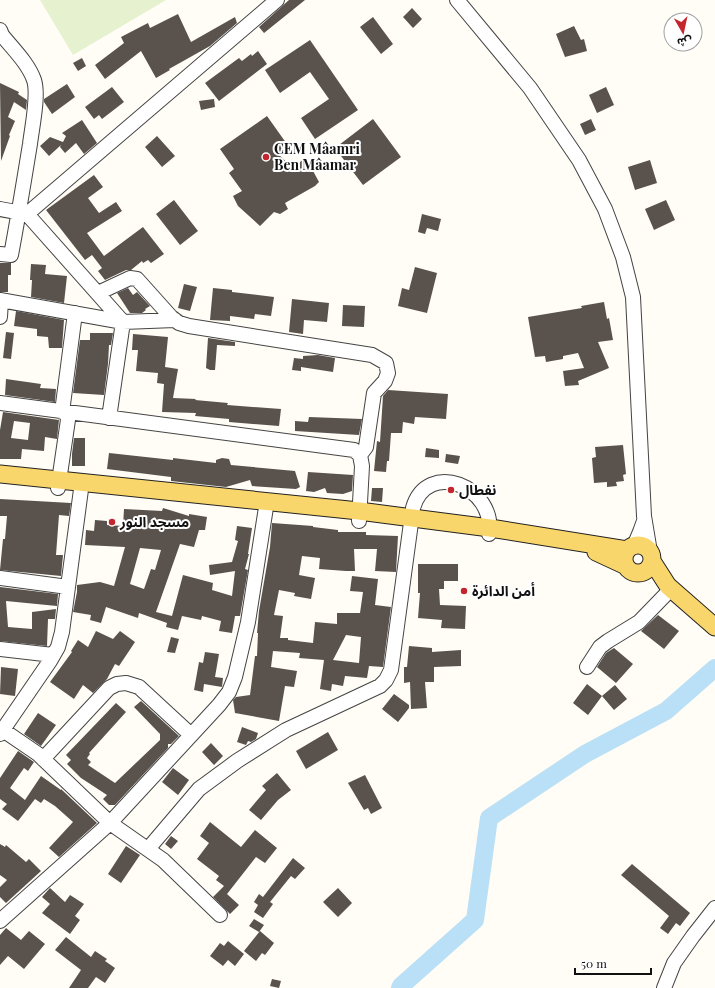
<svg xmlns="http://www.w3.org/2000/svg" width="715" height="988" font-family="'Playfair Display','Noto Sans Arabic',serif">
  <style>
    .pitch { fill: #e6f2cf }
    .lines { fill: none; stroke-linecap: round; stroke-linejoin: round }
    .river { stroke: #b9e0f7; stroke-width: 18 }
    .building { fill: #5a524d; fill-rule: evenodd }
    .minor-casing { stroke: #444; stroke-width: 16 }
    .major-casing { stroke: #222; stroke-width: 19 }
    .minor { stroke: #fff; stroke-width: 14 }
    .major { stroke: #f9d66b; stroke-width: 17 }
    .poi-dot { fill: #c4262e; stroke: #fff; stroke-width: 1.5 }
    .labels { text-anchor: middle; stroke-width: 4; stroke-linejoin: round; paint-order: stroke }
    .poi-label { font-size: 14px; font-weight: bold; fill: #111; stroke: #fff; text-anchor: start }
  </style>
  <rect width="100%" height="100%" fill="#fffdf5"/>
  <path class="pitch" d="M40 0H166L73 55Z"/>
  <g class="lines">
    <path class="river" d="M400 988 401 986 475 920 489 818 585 754 666 711 715 668"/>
  </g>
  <path class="building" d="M289 0H305L264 33 259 27Z
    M412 8 422 19 413 28 403 17Z
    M178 14 191 42 235 17 237 23 210 46 169 69 170 70 156 78 141 51 105 79 95 65 124 43 121 37 148 23 150 28Z
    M373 17 393 44 381 54 360 27Z
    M574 26 581 40 584 39 587 51 565 57 556 34Z
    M310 40 358 110 315 139 301 118 329 99 310 72 280 93 265 70Z
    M258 51 267 64 219 101 205 83 239 58 242 61 251 54 252 56Z
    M82 58 86 66 78 71 73 63Z
    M0 83 19 92 18 94 27 100 26 110 14 102 8 117 15 121 9 135 10 136 1 161Z
    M67 84 75 97 52 114 44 102V99Z
    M112 87 124 102 102 119 99 115 94 119 85 107Z
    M606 87 614 105 597 113 589 95Z
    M214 99 215 107 201 110 199 101Z
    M267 116 289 147 278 154 294 169 302 160 312 169 319 182 315 186 285 203 288 209 280 214 274 212 260 226 238 206 233 196 242 191 229 173 234 169 220 149Z
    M373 119 401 157 363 185 335 148Z
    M591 119 596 130 585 135 580 124Z
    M82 120 97 143 84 154 76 143 65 153 60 147 61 145 49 156 40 146 50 137 63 142 66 136 62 133Z
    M157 136 175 156 162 167 145 147Z
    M650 160 657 183 635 190 628 167Z
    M94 175 103 187 88 198 99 213 116 202 122 211 87 233 104 256 143 227 164 254 151 263 148 260 143 263 142 261 131 270H126L105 280 98 271 102 268 92 255 85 260 46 210Z
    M174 200 198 231 180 245 156 214Z
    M666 200 675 220 654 230 645 209Z
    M422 214 441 219 438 231 427 228 425 234 418 232Z
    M0 263H11V275H8V292H0Z
    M31 264 46 265 45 274 67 276 64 303 31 297 32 280H30Z
    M415 267 437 273 427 313 398 306 402 288 409 290Z
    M184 284 197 287 190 311 178 308Z
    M128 288 133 295 137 292 150 306 145 309 146 310 142 313H130L117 293Z
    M213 288 232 290V292L274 297 271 316 255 314 254 319 230 316V321L210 320Z
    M292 299 329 303 327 322 304 320 303 334 289 332Z
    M604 302 607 319 609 318 613 340 598 342 609 368 578 381 579 385 565 386 563 371 584 368 578 353 563 356V359L546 362 545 356 535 357 528 317 582 308 581 306Z
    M343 305 365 306 364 327 342 326Z
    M16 311 64 320 62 348H49L48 337 37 336V329L14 326Z
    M6 332 14 333 11 359 3 358Z
    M90 333H113L111 345H109L108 364 104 395 73 393 80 340H90Z
    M133 334 168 337 165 367 178 369 173 398 196 399 195 400 228 403 227 405 281 409 279 426 229 422V419L195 416 196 413 162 412 164 384 157 383 158 373 136 371 138 350H132Z
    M208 338 235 342V346L217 345 215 370H210L206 368Z
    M318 355 335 358 333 372 301 367V371L292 370 294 358 303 359V356Z
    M6 379 41 384 40 388 56 389 55 402 5 395Z
    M388 390 448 394 446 419 415 417 414 424 403 422 402 433H391L389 461H387L386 472 374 471 377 441 380 442 383 396Z
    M3 412 59 420 57 439 45 437 44 451 22 449 21 459H0V430ZM14 421 30 423 28 440 11 438Z
    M309 417 362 419 359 435 295 431V421L308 422Z
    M74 438H85V466H72V454Z
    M623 445 626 474 623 475 624 481 616 482 617 486 607 487V482L594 483 592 458 596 457 595 447Z
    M426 448 439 450V458L425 457Z
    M109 453 173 460V458L216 463V460L222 458 229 459 231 465 295 471 300 487 296 489 252 486 250 480 226 487 171 481V477L107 469Z
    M446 454 460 456 458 464 445 462Z
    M308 472 353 475 352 491 343 494 327 493 325 488 314 492 306 491Z
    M372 488H383L382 502 371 501Z
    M0 499 71 503 69 516 59 515 56 555H63L61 576 0 570 3 539H5L7 516H0Z
    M163 508 189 516V514L207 517 205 530H199L194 547 180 544 156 612 172 616 183 575 213 583 212 590 232 596 235 571 210 575 209 565 232 562 238 541 235 540 237 526 252 528 248 554H249L245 569 248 570 240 616H235L232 633 219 631 221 621 202 616 201 620 182 616 178 630 166 627 167 623 139 613 138 618 106 607 101 623 90 620 91 615 73 612 77 592V585L100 582 114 586 125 547 85 545 86 530 94 531 95 520 107 521V525L123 526 124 509 162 511ZM140 548 161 550 155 570 151 569 144 589 130 584Z
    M272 523 313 526V527L338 530V532H366V535L398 536 396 572 375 571 377 549H354L355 571H346L319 569 320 558 302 556 299 575 315 578 311 599 294 596 295 593 279 590 274 615 283 616 280 638H288V640L313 643 315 622 337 624V613H360L363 592 350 591 352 576 378 579 375 605 391 607 383 667 369 666 367 678 345 676 343 686 332 684 331 691 320 689 324 660 299 658 300 653 273 651 271 667 297 671 294 687 285 686 279 721 235 713 233 700 236 697 250 695 255 656H257L258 633H257L259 611 270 547ZM346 635 361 637 359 663 333 660Z
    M418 564H458V581H444V589H439L440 605 466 606 465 629 441 628 442 620 418 618 420 593H418Z
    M0 587 58 594 57 606 6 601 8 627 32 629V612L56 609 55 619H48L47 646 0 641Z
    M658 615 679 631 664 649 641 631Z
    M96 631 113 639 120 631 135 642 119 666 115 664 107 679 93 693 83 685 74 699 50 682 72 652 71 651 78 640 88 647Z
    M171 637 179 639 175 653 167 652Z
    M409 646 432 648V652L461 650V666L434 667V682H425L427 708 411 709 410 682 404 683V667H407Z
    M614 648 633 664 616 683 597 667 606 653Z
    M205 652 219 654 215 677 223 678 222 687 204 684 203 692 194 690 199 662 203 663Z
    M1 667 18 669 15 696 0 694Z
    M587 684 602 696 615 685 627 699 614 710 602 696 588 715 573 703Z
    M394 694 409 705V708L398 722 382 709Z
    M141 701 179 736 171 744H168V748L115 805H109L103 799 107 795 81 778 67 764 71 760 66 755 116 703 126 712 89 753 90 754 87 758 91 762 88 765 115 783 160 740V734L134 707Z
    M38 713 56 725 41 746 24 734Z
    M242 727 258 733 256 739 251 742 248 741 246 745 237 742Z
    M328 732 338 750 306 769 296 751Z
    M211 743 223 756 214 765 202 752Z
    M18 751 34 762 28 771 24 768 10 788 25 800 41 776 61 790V789L97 823 59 857 49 848 73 822 55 806 44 799 41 803 35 799 18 821 2 809 7 804 0 799V778Z
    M173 768 189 780 178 795 162 782Z
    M277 773 291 790 278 800 261 820 249 810 266 790 262 786Z
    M365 775 382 808 371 814 368 808 364 810 348 783Z
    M210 822 241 847 255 830 277 848 265 863 256 857 227 894 239 905 230 914 213 897 224 886 216 880 219 876 197 859 209 843 200 836Z
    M171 836 178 841 171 849 165 844Z
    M0 844 5 847 6 845 26 862 29 859 41 871 6 903 0 897V887L7 880 0 875Z
    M126 846 140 855 121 883 108 874Z
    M293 858 305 868 295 879 291 876 270 902 273 904 263 918 254 912 258 905 254 902 259 894 263 897Z
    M632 864 690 913 680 926 676 923 668 934 660 928 669 916 621 875Z
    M50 888 65 902 70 895 84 904 75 916 80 920 70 934 42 913 50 904 42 897Z
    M338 888 352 903 338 917 323 902Z
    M254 919 264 925 259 932 249 926Z
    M6 928 21 940 29 931 45 944 24 969 8 956 0 965V935Z
    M260 931 274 943 265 955 262 953 256 961 244 951Z
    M66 937 91 957 95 951 107 959 105 961 115 968 105 983 96 977 88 988H69L81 970 55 950Z
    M228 941 244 954 235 966 228 960 223 966 210 956 220 943 224 946Z
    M272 979 281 981 279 988 270 986Z"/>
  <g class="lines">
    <defs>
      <path id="minor" d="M457 0 530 88 579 160 605 209 623 257 633 297 644 516 650 552
        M0 30 2 35C13 49 28 63 34 80 39 95 32 127 30 144 24 181 18 218 11 255L0 254
        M0 209 27 214 123 322 109 418
        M27 214 277 0
        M98 293 130 278 137 279 171 317 179 323 189 326 372 355 386 363 388 373 385 381 374 393 366 447 360 455
        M0 300 123 322 175 320
        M0 317 1 300
        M0 403 354 450 360 455 362 466 359 521
        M62 412 75 313
        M58 488 69 413
        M634 546 640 532 644 521
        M0 578 68 587
        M0 649 53 655
        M587 667 600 647 608 641 639 622 671 589
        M3 730 38 754 110 823 163 860 220 915
        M0 734 50 661 58 647 62 632 82 482
        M43 759 109 688 117 684 126 683 139 687 191 735
        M148 849 199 789 237 761 286 730 380 686 386 680 391 670 413 508C427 459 496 486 489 534
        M0 921 110 823 219 705 229 692 235 677 248 622 267 501
        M664 988 674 963 693 936 715 908"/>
      <path id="major" d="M0 474 359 511 490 528 627 550
        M624 559a14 14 0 1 1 28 0a14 14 0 1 1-28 0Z
        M596 552 624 565
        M652 561 668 586 715 627"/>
    </defs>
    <use href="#minor" class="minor-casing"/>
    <use href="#major" class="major-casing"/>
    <use href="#minor" class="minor"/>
    <use href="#major" class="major"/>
  </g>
  <g class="poi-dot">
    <circle cx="266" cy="157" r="4"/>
    <circle cx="451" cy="490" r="4"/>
    <circle cx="112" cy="522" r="4"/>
    <circle cx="464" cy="591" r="4"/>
  </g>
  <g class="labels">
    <g class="poi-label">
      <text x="274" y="154">CEM Mâamri<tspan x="274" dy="16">Ben Mâamar</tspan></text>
      <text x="459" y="495">نفطال</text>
      <text x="120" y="527">مسجد النور</text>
      <text x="472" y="596">أمن الدائرة</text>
    </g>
  </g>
  <g transform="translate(683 32) rotate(171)"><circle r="19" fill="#ffffff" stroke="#a0a0a0"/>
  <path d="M0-3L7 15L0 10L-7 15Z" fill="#c4262e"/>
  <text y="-6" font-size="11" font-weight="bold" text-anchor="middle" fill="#111111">ش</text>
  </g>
  <path d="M575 968v6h76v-6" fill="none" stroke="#111111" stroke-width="2"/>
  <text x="581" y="968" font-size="12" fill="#111111" stroke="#ffffff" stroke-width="3" paint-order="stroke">50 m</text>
</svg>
